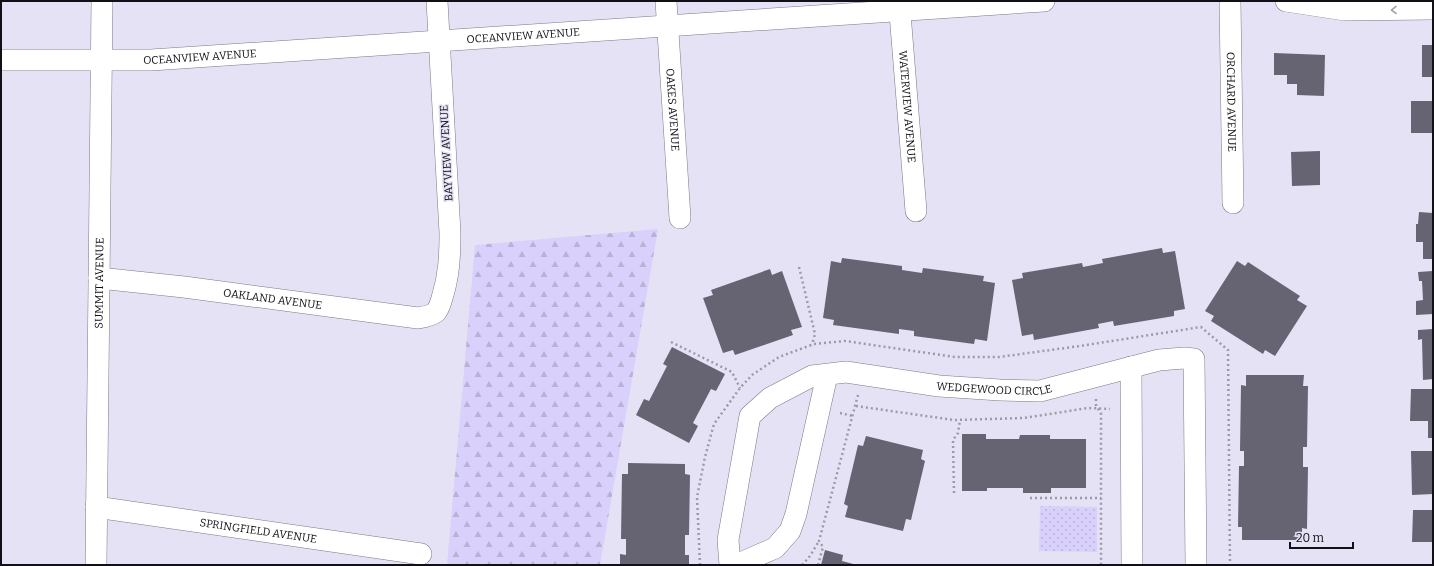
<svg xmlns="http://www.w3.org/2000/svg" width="1434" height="566" font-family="Bitter,serif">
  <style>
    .forest { fill: url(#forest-firs) }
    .park { fill: url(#park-dots) }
    .building { fill: #666373 }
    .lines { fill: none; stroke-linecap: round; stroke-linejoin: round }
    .minor-casing { stroke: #7b7889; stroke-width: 22 }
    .path { stroke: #9c99a8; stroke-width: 2.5; stroke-dasharray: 2 3; stroke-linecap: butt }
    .minor { stroke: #fff; stroke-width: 21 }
    .oneway { stroke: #a09fa2 }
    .labels { text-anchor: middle; stroke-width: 3; stroke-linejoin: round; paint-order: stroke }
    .street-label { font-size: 11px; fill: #111016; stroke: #e6e2f6 }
  </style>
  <defs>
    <pattern id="forest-firs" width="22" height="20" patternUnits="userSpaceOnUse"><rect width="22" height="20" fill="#d9d0fc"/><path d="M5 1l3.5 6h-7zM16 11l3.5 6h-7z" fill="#b9b2d7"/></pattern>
    <pattern id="park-dots" width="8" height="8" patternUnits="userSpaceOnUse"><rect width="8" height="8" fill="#d9d0fc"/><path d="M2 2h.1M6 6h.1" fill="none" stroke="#b9b2d7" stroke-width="1.8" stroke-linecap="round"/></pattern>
  </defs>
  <rect width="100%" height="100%" fill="#e6e2f6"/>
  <path class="forest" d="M658 229 600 565H447L475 245Z"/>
  <path class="park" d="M1040 506 1097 507V552L1039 551Z"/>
  <path class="building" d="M1422 45H1433V77H1422Z
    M1274 53 1325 55 1324 96 1297 95V84H1287V75H1274Z
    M1411 101H1433V133H1411Z
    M1320 151V185L1292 186 1291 152Z
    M1419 212 1433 213V259H1423V242H1416V224H1418Z
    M1162 248 1163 253 1175 251 1185 309 1174 311V316L1114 326 1113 321 1098 324 1099 328 1034 340 1033 334 1022 336 1012 280 1023 278 1022 273 1082 263 1083 267 1103 263 1102 259Z
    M842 258 902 266V270L922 273 923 268 984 276 983 281 995 283 987 341 975 339 974 344 914 336V331L899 329V334L833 325 834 320 823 318 831 261 841 263Z
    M1237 261 1245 266 1248 262 1300 296 1297 300 1307 306 1275 356 1265 350 1263 354 1211 321 1214 316 1205 311Z
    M770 269 772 275 782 271 802 327 791 330 793 335 735 355 733 350 723 353 703 298 713 295 711 290Z
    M1433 271V314L1416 315V301L1423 300 1422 281H1419L1418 272Z
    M1433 329V379L1423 380 1422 339 1418 340V330Z
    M672 347 725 374 716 391 711 389 693 423 698 426 689 443 636 415 644 399 649 401 667 366 663 364Z
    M1246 375H1304L1303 386H1308L1307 447H1303V467H1308L1307 529 1302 528V540H1242V527H1238L1239 466H1244V451H1240L1241 385 1246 386Z
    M1411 389H1433V438H1428V421H1410Z
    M962 434H986V439H1019L1020 435H1050V439H1086V488H1051V493H1023V488H987V491H962Z
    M866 436 923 450 921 459 925 461 911 520 906 519 903 531 845 517 848 506 844 504 858 445 863 446Z
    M1411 451H1433V494L1412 495Z
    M628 463 685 464V474L690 475 689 535H685V555H689V565H620V554L626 555V539H621L622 474H628Z
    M1413 510H1433V542H1412Z
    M825 550 843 555 842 561 857 565H821Z"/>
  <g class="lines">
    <defs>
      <g id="minor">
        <path id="s1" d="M666 1 680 218"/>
        <path id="s2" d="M899 1 916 211"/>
        <path id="s3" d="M1230 1 1233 203"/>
        <path d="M1286 1 1345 10 1433 9"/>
        <path id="s4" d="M1 60H151L1044 1"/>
        <path id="s5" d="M99 278 184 287 418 318C424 317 431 316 436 312 439 308 441 302 442 298 449 276 450 256 450 233L437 1"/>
        <path d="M1131 367 1132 565"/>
        <path id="s6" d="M96 507 421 554"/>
        <path id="s7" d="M96 565 102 1"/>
        <path id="s8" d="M730 565 728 540 750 416 770 398 812 376 846 372 939 386 1000 390 1040 391 1159 360 1184 358 1194 359 1196 565"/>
        <path d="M736 565 775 548 790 531 796 514 827 375"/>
      </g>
    </defs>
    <use href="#minor" class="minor-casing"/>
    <path class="path" d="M799 267 815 334 812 345
      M671 342 732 372 740 388
      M1096 399V405L1101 414V565
      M856 406 954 420 1024 418 1088 408 1110 409
      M840 413 853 416
      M954 493 953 440 958 433 960 420
      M1030 498H1101
      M700 565 697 497 705 457 714 424 740 388 752 375 779 357 814 344 845 341 955 357H999L1080 346 1201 327 1228 350 1230 565
      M802 565 810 556 819 541
      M818 565 823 547 819 541 858 395"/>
    <use href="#minor" class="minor"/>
  </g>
  <defs><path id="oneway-chevron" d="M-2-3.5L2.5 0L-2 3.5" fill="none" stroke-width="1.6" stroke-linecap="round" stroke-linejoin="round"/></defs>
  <use class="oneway" href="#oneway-chevron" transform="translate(1394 10) rotate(179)"/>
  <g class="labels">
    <g class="street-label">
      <text dy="4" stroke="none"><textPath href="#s4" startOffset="523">OCEANVIEW AVENUE</textPath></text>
      <text dy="4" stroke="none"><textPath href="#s4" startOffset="199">OCEANVIEW AVENUE</textPath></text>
      <text dy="4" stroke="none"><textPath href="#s3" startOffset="101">ORCHARD AVENUE</textPath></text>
      <text dy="4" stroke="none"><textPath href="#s2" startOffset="106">WATERVIEW AVENUE</textPath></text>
      <text dy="4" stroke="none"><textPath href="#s1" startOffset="109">OAKES AVENUE</textPath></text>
      <text transform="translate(446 153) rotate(-93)" y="4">BAYVIEW AVENUE</text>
      <text dy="4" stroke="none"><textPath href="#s7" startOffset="282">SUMMIT AVENUE</textPath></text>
      <text dy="4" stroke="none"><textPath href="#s5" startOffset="175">OAKLAND AVENUE</textPath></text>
      <text dy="4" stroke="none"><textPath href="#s8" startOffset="409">WEDGEWOOD CIRCLE</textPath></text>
      <text dy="4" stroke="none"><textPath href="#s6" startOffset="164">SPRINGFIELD AVENUE</textPath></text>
    </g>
  </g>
  <rect width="1434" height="566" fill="none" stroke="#111016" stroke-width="4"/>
  <path d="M1290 542v6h63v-6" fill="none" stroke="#111016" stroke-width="2"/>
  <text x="1296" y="542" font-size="12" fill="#111016" stroke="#e6e2f6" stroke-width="3" paint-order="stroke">20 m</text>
</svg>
